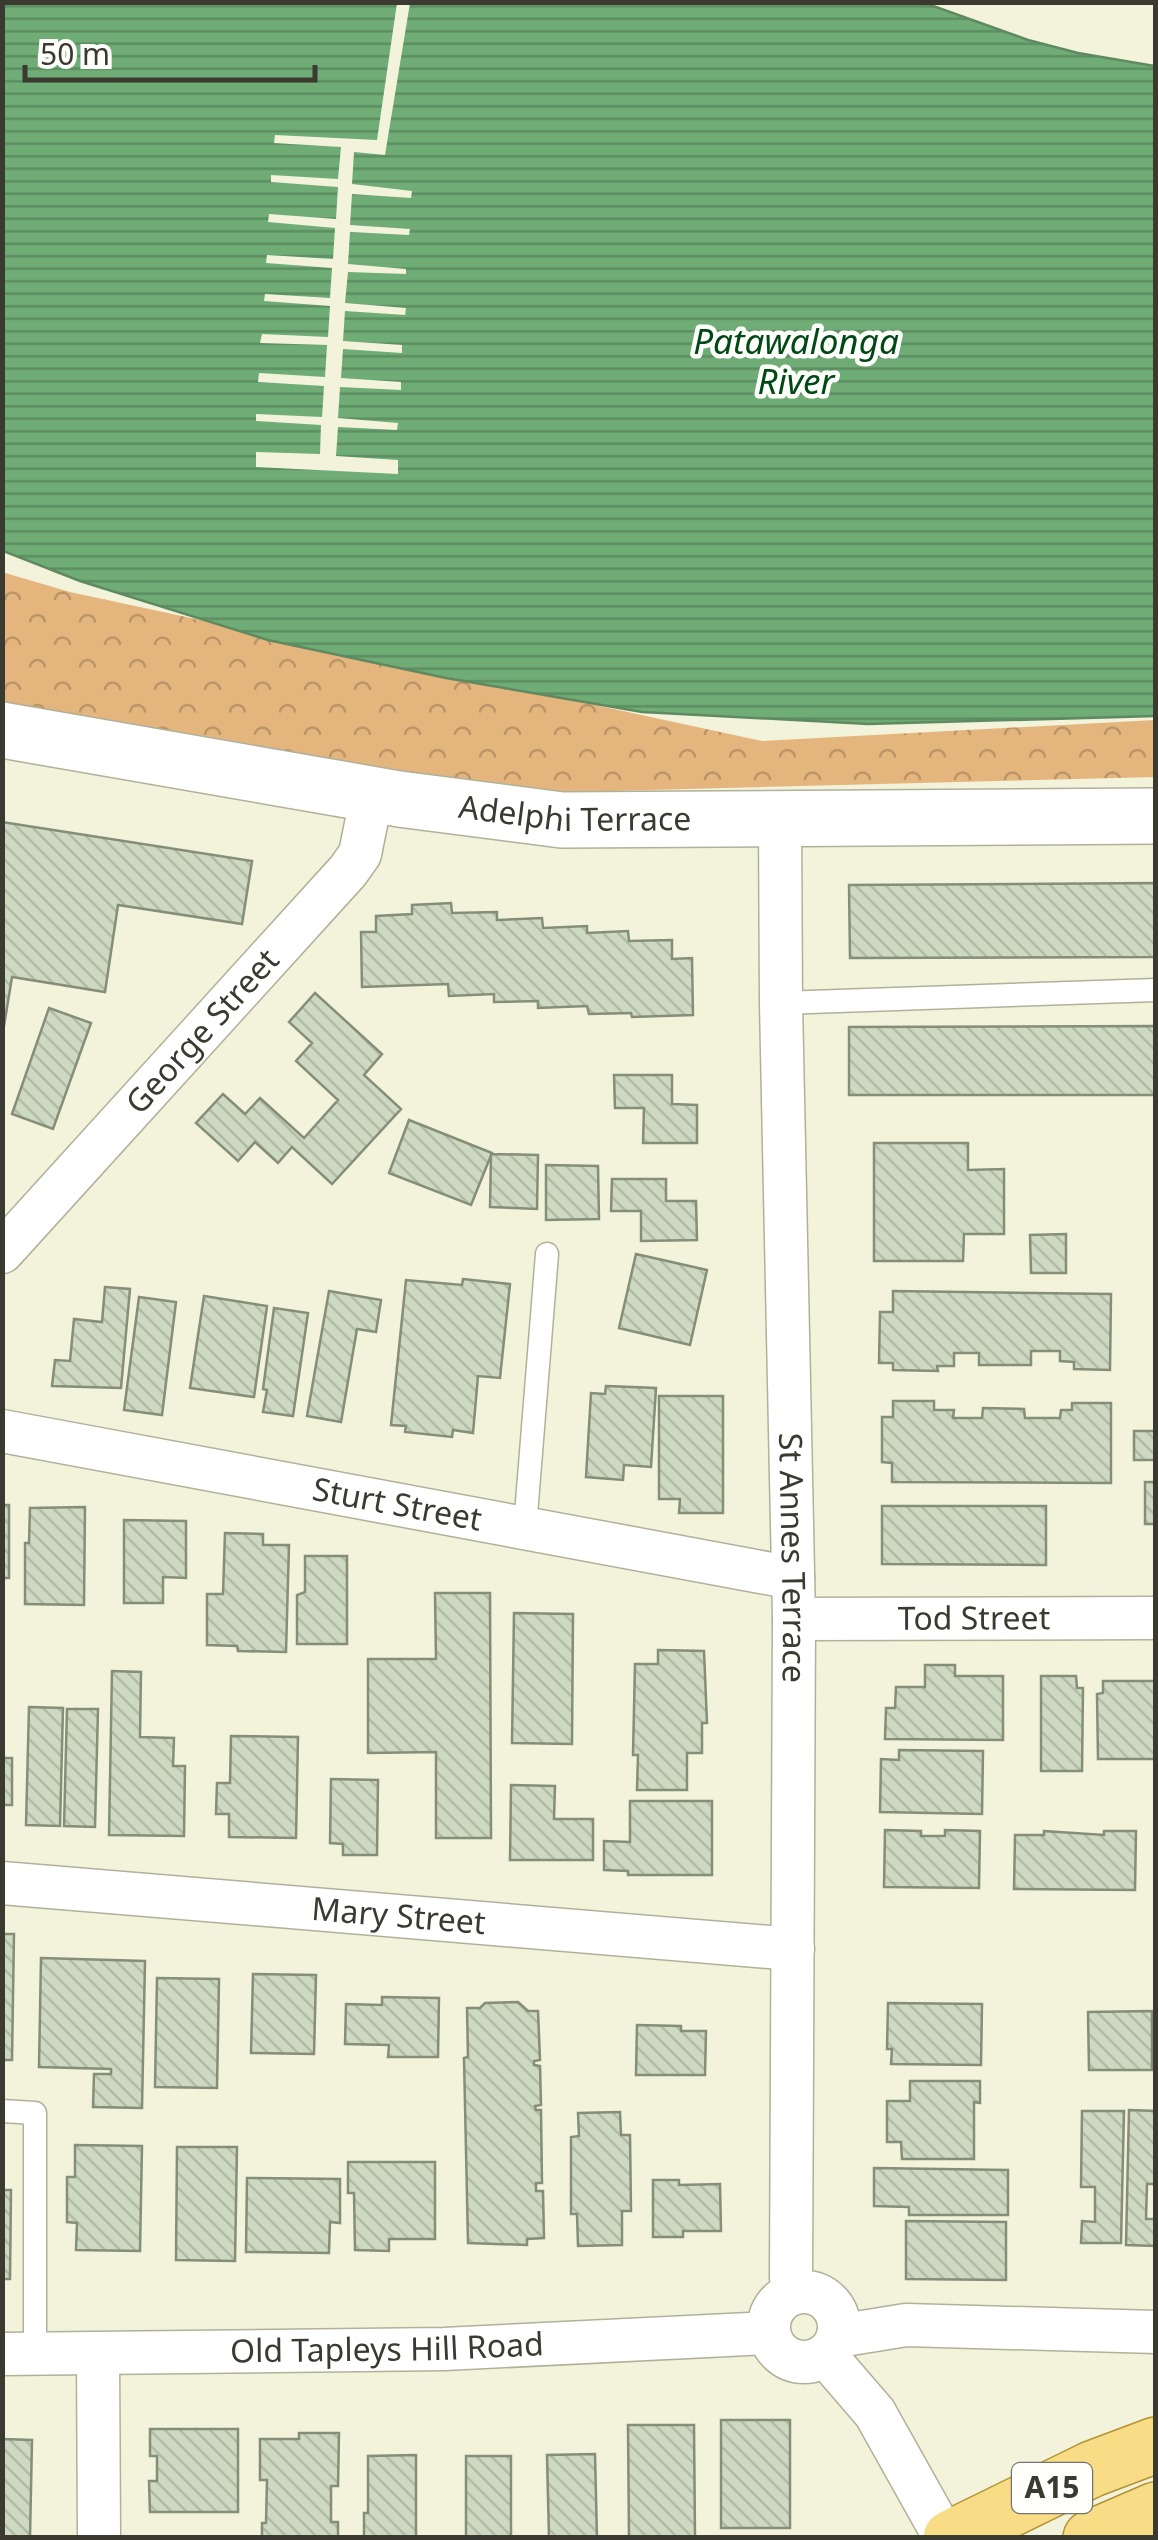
<svg xmlns="http://www.w3.org/2000/svg" width="1158" height="2540" font-family="'Noto Sans',sans-serif">
  <style>
    .forest { fill: url(#forest-crowns) }
    .water { fill: url(#water-rules); stroke: #5f8a61; stroke-width: 2.5 }
    .pier { fill: #f2f3da }
    .building { fill: url(#building-back-hatch); stroke: #848e79; stroke-width: 2.5 }
    .lines { fill: none; stroke-linecap: round; stroke-linejoin: round }
    .lane-casing { stroke: #b1b19a; stroke-width: 25 }
    .street-casing { stroke: #b1b19a; stroke-width: 45 }
    .secondary-casing { stroke: #b1b19a; stroke-width: 58 }
    .primary-casing { stroke: #b29434; stroke-width: 58 }
    .lane { stroke: #fff; stroke-width: 22 }
    .street { stroke: #fff; stroke-width: 42 }
    .secondary { stroke: #fff; stroke-width: 55 }
    .primary { stroke: #f8dc86; stroke-width: 55 }
    .labels { text-anchor: middle; stroke-width: 9; stroke-linejoin: round; paint-order: stroke }
    .shield { fill: #fefffa; stroke: #75756d; stroke-width: 2.5 }
    .shield-label { font-size: 30px; font-weight: bold; fill: #3a3a31 }
    .street-label { font-size: 32px; fill: #3a3a31; stroke: #fefffa }
    .water-label { font-size: 35px; font-style: italic; fill: #004916; stroke: #fefffa }
  </style>
  <defs>
    <pattern id="forest-crowns" width="20" height="18" patternUnits="userSpaceOnUse" patternTransform="scale(2.5)"><rect width="20" height="18" fill="#e5b57e"/><path d="M2 6a3 3 0 1 1 6 0M12 15a3 3 0 1 1 6 0" fill="none" stroke="#bb9468"/></pattern>
    <pattern id="water-rules" width="6" height="5" patternUnits="userSpaceOnUse" patternTransform="scale(2.5)"><rect width="6" height="5" fill="#6fac76"/><path d="M0 2.5h6" fill="none" stroke="#5c8d61"/></pattern>
    <pattern id="building-back-hatch" width="6" height="6" patternUnits="userSpaceOnUse" patternTransform="scale(2.5)"><rect width="6" height="6" fill="#ced9c2"/><path d="M-1 5l2 2M0 0l6 6M5-1l2 2" fill="none" stroke="#b2bba7"/></pattern>
  </defs>
  <rect width="100%" height="100%" fill="#f2f3da"/>
  <path class="forest" d="M2 572 70 592 762 741 1155 720V777L494 794 3 702Z"/>
  <path class="water" d="M2 3H925L1028 40 1078 53 1155 66V716L868 724 642 712 446 678 268 640 80 581 3 551Z"/>
  <path class="pier" d="M397 3H410L385 155 354 152 352 184 412 191 411 198 352 194 350 225 410 229 409 235 350 232 348 264 406 269V274L348 272 345 303 406 308 405 315 345 311 343 341 402 345V353L343 349 341 378 401 382V390L340 387 338 418 398 423 397 430 338 427 336 456 398 460V474L256 467V452L320 454 321 425 256 421V414L322 417 324 386 258 382 259 373 325 377 327 345 260 343 262 334 328 337 330 306 264 301 265 294 330 298 332 268 266 263 267 255 333 259 335 228 268 222 269 214 336 219 338 187 271 182V175L338 179 341 147 274 143 275 135 377 140Z"/>
  <path class="building" d="M2 822 252 861 242 924 118 905 105 992 12 977 2 1038Z
    M1156 883V957L850 958 849 885Z
    M451 903 452 913 497 912V920L542 918 543 928 587 926V933L628 931 629 941 672 940V959L692 958 693 1015 632 1017 631 1013 589 1014 587 1006 538 1008V1001L494 1002V994L449 996 448 984 362 987 361 932H376V916L412 914V905Z
    M315 993 382 1054 364 1075 401 1109 332 1184 292 1147 278 1163 255 1142 238 1161 196 1123 223 1094 245 1114 260 1098 304 1138 338 1100 296 1061 312 1043 289 1022Z
    M49 1008 91 1023 53 1129 12 1114Z
    M1156 1026V1095H849V1027Z
    M614 1075H672V1104L697 1105V1143H643L644 1108H615Z
    M409 1120 492 1153 471 1205 389 1173Z
    M874 1143H968V1170L1004 1169V1234H964L963 1261H874Z
    M491 1154 538 1155 537 1209 490 1207Z
    M546 1165 598 1166 599 1219 546 1220Z
    M612 1179H666V1201H696L697 1240 641 1241V1211H611Z
    M1066 1234V1273H1031L1030 1235Z
    M636 1254 707 1270 690 1345 619 1328Z
    M463 1279 510 1284 500 1378 478 1376 473 1433 453 1430 452 1437 405 1432 406 1426 391 1425 406 1280 462 1285Z
    M105 1287 130 1289 121 1388 52 1386 55 1360 70 1361 74 1319 102 1322Z
    M329 1291 381 1300 376 1332 357 1329 341 1422 307 1416Z
    M893 1291 1111 1294 1110 1370 1074 1369V1362L1060 1361V1351H1031V1365H979V1353H954V1366H937L938 1371 893 1370V1363H879L880 1312H893Z
    M204 1296 267 1306 254 1397 190 1388Z
    M139 1297 176 1302 162 1415 124 1410Z
    M274 1308 308 1313 293 1416 263 1412 267 1390 263 1389Z
    M606 1386 656 1388 651 1467 624 1465 623 1480 586 1477 591 1393 605 1394Z
    M659 1396H723V1513H679L680 1499H659Z
    M893 1401H934V1410H954L953 1418H982L983 1408 1024 1409 1025 1418H1060L1061 1410H1072V1403H1111V1483L892 1482V1463L882 1462V1417H893Z
    M1134 1431H1156V1460H1134Z
    M1145 1482H1156V1524H1145Z
    M2 1505H9V1578H2Z
    M882 1506H1046V1565L882 1564Z
    M85 1507 84 1605 25 1604V1543H29L30 1508Z
    M124 1520 186 1521V1578L163 1577V1603H124Z
    M225 1533 263 1534V1545H289L286 1652 238 1651 237 1646 207 1645V1594H223Z
    M305 1556H347V1644H297V1595L305 1592Z
    M435 1593H490L491 1838H436V1752L368 1753V1659H436Z
    M514 1613 573 1614 572 1744 512 1743Z
    M658 1650 704 1651 707 1723H702V1753H687V1790H637L638 1755H633L635 1664H658Z
    M925 1665H955V1676H1003V1740L885 1739 886 1708H895L896 1687H925Z
    M112 1671 141 1672 140 1737 174 1738 173 1766H185L184 1836 109 1835Z
    M1041 1676H1076L1077 1688H1083L1082 1771H1041Z
    M1103 1681H1156V1759H1098L1097 1694 1103 1693Z
    M29 1707 63 1708 60 1826 26 1825Z
    M67 1709H98L95 1827 64 1826Z
    M231 1736 298 1737 296 1838 229 1837V1814H216L217 1783H230Z
    M899 1750 983 1751 982 1814 880 1812 881 1759 899 1760Z
    M2 1758H12V1805H2Z
    M331 1779 378 1780 377 1855H343V1844L330 1843Z
    M511 1785 555 1786 554 1819H593V1860H510Z
    M630 1801H712V1875H628V1871L604 1870V1841L630 1842Z
    M885 1830 921 1831V1836H945V1830L980 1831 979 1888 884 1887Z
    M1044 1831 1104 1835V1831H1136L1135 1890 1014 1889 1015 1835H1044Z
    M2 1934H14L12 2060H2Z
    M41 1958 145 1961 142 2108 93 2107 94 2074H111V2069L39 2067Z
    M253 1974 316 1975 314 2054 251 2053Z
    M157 1978 219 1979 217 2088 155 2087Z
    M382 1997 439 1998 438 2057H388L389 2045 345 2044 346 2004 382 2005Z
    M518 2002 528 2011H538L540 2060 534 2061V2065L540 2066 541 2105 535 2106 536 2110H541L542 2183H536V2191H543L544 2238 527 2239V2245L468 2243 464 2058 468 2057 467 2008H480L485 2003Z
    M888 2003 982 2004 981 2065 891 2064 892 2049H887Z
    M1152 2011V2070H1089L1088 2012Z
    M637 2025 681 2026V2031H706L705 2075H636Z
    M910 2081H980V2103L974 2102V2159H902L901 2142H887V2101H910Z
    M1129 2110 1156 2111V2184H1147L1146 2219H1156V2246L1126 2245Z
    M1082 2111H1124L1121 2243H1081L1082 2221 1095 2222V2187H1081Z
    M620 2112 621 2135H630L631 2211H622V2245L578 2246 577 2214H571V2137L579 2136 578 2113Z
    M75 2145 142 2146 140 2251 76 2250 77 2223 67 2222V2177H75Z
    M177 2147H237L235 2261 176 2260Z
    M348 2162H435V2239H389V2251L355 2250 354 2193H348Z
    M874 2168 1008 2170V2215H909V2207L874 2206Z
    M247 2178 340 2179V2223L330 2222 329 2253 246 2252Z
    M653 2180H679V2185L720 2184 721 2231H683V2237H653Z
    M2 2190H11L10 2279H2Z
    M906 2221 1006 2222V2280L906 2279Z
    M721 2420H790V2528H721Z
    M628 2425H694L695 2538H629Z
    M150 2429H238V2512H150L149 2481H157V2456H150Z
    M299 2433H339L338 2486H331V2522H338V2538H262V2523H266L267 2480H260V2439H299Z
    M2 2439 32 2440 30 2538H2Z
    M595 2454 597 2538H549L547 2455Z
    M416 2455V2538H364V2513H368V2456Z
    M466 2456H511V2538H466Z"/>
  <g class="lines">
    <defs>
      <path id="lane" d="M781 1003 1156 990
        M525 1527 547 1254
        M2 2111 35 2113V2355"/>
      <g id="street">
        <path id="s1" d="M780 820 781 1003 794 1619 791 2278 795 2293"/>
        <path id="s2" d="M2 1252 348 871 360 854 372 794"/>
        <path id="s3" d="M2 1431 793 1578"/>
        <path id="s4" d="M794 1619 1156 1618"/>
        <path id="s5" d="M2 1883 793 1949"/>
        <circle cx="804" cy="2327" r="35"/>
        <path d="M838 2336 906 2325 1156 2332"/>
        <path id="s6" d="M2 2354 444 2349 769 2333"/>
        <path d="M98 2355 99 2538"/>
        <path d="M825 2355 875 2413 945 2538"/>
      </g>
      <g id="secondary">
        <path id="s7" d="M2 730 399 799 562 820 1156 816"/>
      </g>
      <path id="primary" d="M951 2538 1092 2469 1156 2445
        M1091 2538 1156 2510"/>
    </defs>
    <use href="#lane" class="lane-casing"/>
    <use href="#street" class="street-casing"/>
    <use href="#secondary" class="secondary-casing"/>
    <use href="#primary" class="primary-casing"/>
    <use href="#lane" class="lane"/>
    <use href="#street" class="street"/>
    <use href="#secondary" class="secondary"/>
    <use href="#primary" class="primary"/>
  </g>
  <g class="labels">
    <rect class="shield" x="1012" y="2463" width="80" height="50" rx="8"/>
    <g class="shield-label">
      <text x="1052" y="2498">A15</text>
    </g>
    <g class="street-label">
      <text dy="11" stroke="none"><textPath href="#s7" startOffset="580">Adelphi Terrace</textPath></text>
      <text dy="11" stroke="none"><textPath href="#s2" startOffset="298">George Street</textPath></text>
      <text dy="11" stroke="none"><textPath href="#s3" startOffset="402">Sturt Street</textPath></text>
      <text dy="11" stroke="none"><textPath href="#s1" startOffset="738">St Annes Terrace</textPath></text>
      <text dy="11" stroke="none"><textPath href="#s4" startOffset="180">Tod Street</textPath></text>
      <text dy="11" stroke="none"><textPath href="#s5" startOffset="398">Mary Street</textPath></text>
      <text dy="11" stroke="none"><textPath href="#s6" startOffset="385">Old Tapleys Hill Road</textPath></text>
    </g>
    <g class="water-label">
      <text x="796" y="354">Patawalonga<tspan x="796" dy="40">River</tspan></text>
    </g>
  </g>
  <rect width="1158" height="2540" fill="none" stroke="#3a3a31" stroke-width="10"/>
  <path d="M25 65v15h290v-15" fill="none" stroke="#3a3a31" stroke-width="5"/>
  <text x="40" y="65" font-size="30" fill="#3a3a31" stroke="#fefffa" stroke-width="8" paint-order="stroke">50 m</text>
</svg>
